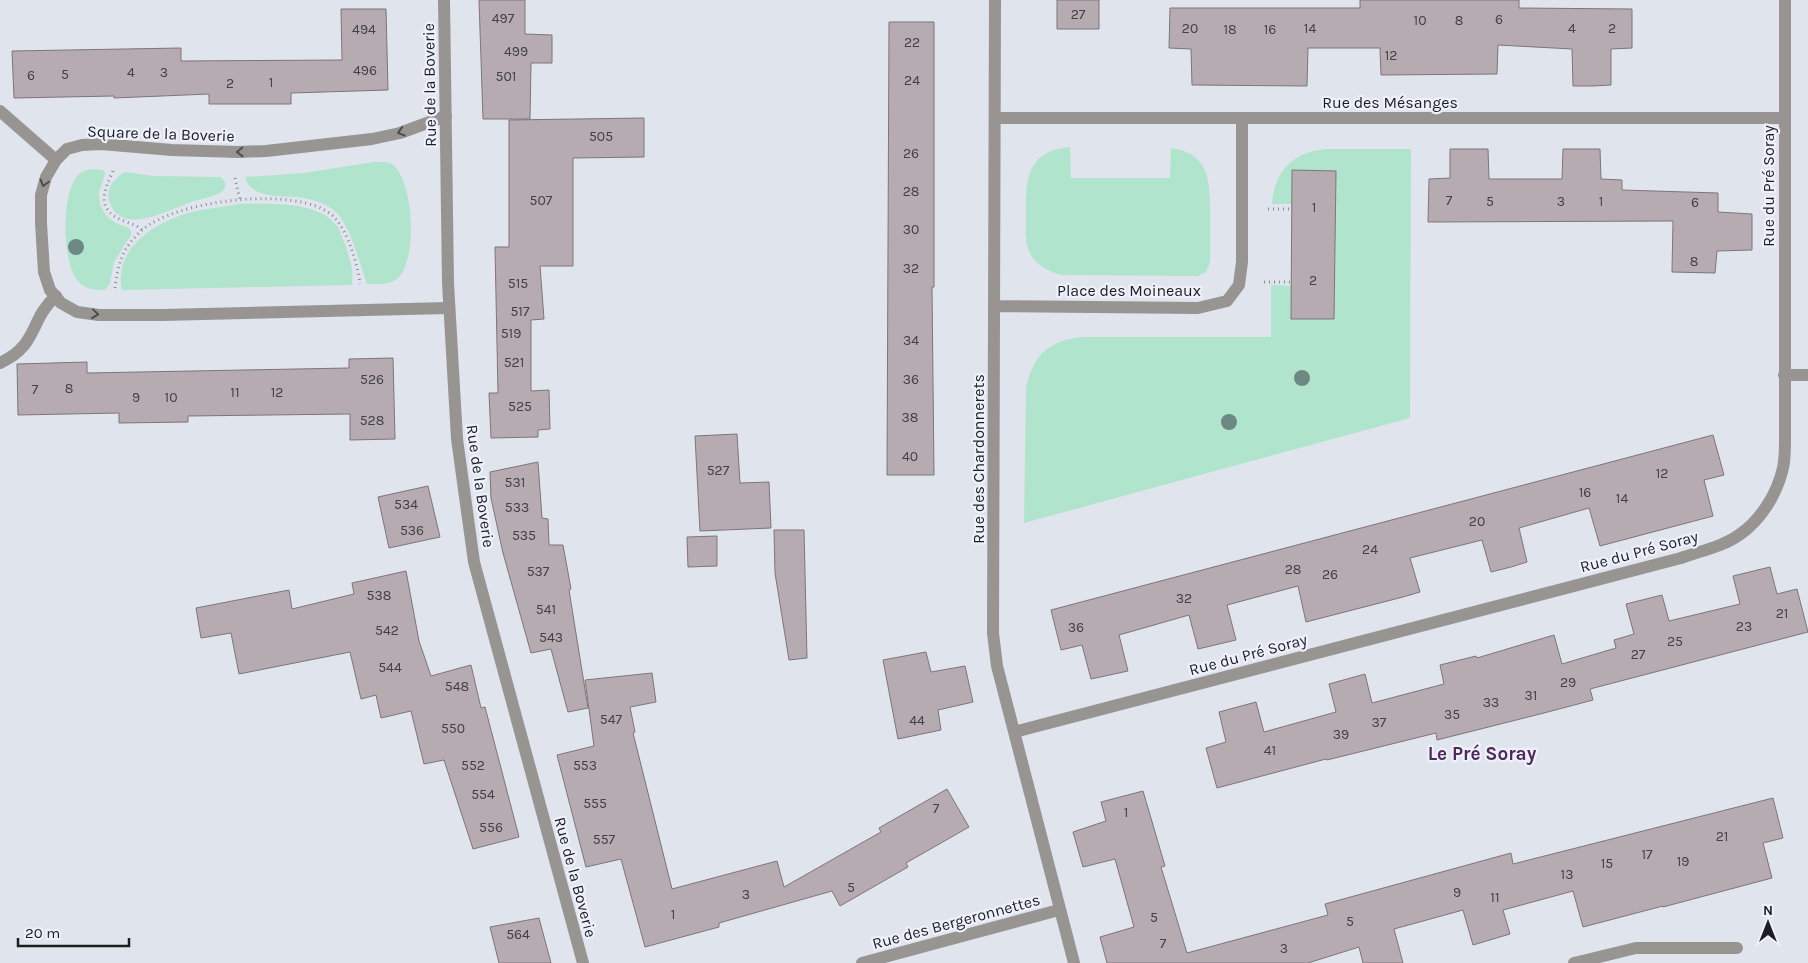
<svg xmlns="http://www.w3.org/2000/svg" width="1808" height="963" font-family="Karla,sans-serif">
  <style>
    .green { fill: #b1e4cc }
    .building { fill: #b5abb1; stroke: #7e757a }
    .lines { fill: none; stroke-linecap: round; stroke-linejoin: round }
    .path { stroke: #8a8d94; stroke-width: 3; stroke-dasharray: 1 4; stroke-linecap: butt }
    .service { stroke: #989492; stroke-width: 12 }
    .minor { stroke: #989492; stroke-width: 12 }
    .tertiary { stroke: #989492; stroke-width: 12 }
    .tree { fill: #6e8883 }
    .oneway { stroke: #4e4d4e }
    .labels { text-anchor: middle; stroke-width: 4.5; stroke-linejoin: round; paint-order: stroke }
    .number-label { font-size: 14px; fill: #424145 }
    .street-label { font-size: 16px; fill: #1c1e21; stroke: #edf1fb }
    .quarter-label { font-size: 19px; font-weight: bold; fill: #52275c; stroke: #edf1fb }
  </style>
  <rect width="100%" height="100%" fill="#e0e4ed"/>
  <path class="green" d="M1070 147 1071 178H1170L1171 148C1211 154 1210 183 1210 216 1210 231 1210 247 1210 262L1206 272 1198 276 1062 275C1050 272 1037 266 1031 255 1024 243 1026 230 1026 217 1025 181 1026 151 1070 147Z
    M1327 149H1411L1410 418 1024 523 1026 389C1032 356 1049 340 1083 337H1271V285L1291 286 1292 319H1334L1336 171 1292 204H1272C1275 170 1293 152 1327 149Z
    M374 162C381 162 388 161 393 165 414 182 418 261 397 279 389 285 377 284 367 284 360 265 351 228 337 213 327 203 309 198 295 197 279 196 250 198 245 177L304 173Z
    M92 169 103 170 105 173C104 181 99 188 99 196 99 208 107 219 118 224 124 226 127 226 131 231V235L114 262 110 283 105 290C96 290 87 290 80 283 61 267 61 192 78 175 82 171 87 170 92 169Z
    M124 172 154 176 221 177 226 184 223 191C212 198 198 199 186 204 166 211 119 237 109 200 106 187 115 179 124 172Z
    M239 204C267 204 318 200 337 226 341 232 343 240 346 247 350 259 354 272 352 285L122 290C113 251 152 224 185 214 203 208 221 208 239 204Z"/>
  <path class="building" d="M479 0H525V34L552 35V63H531L530 119H483Z
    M1057 0H1099V29H1057Z
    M1360 0H1519V8L1632 9V48L1611 49V85L1593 86H1573L1572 49 1498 45 1497 74 1381 75 1380 48H1308L1307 86 1192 85 1191 49 1169 48 1170 8H1360Z
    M341 9H386L388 90 291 93V104H209V94L114 98V96L14 98 12 51 181 48V61L342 60Z
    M889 22H934V287H932L934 475H887Z
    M644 118V157L573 158V266H540L544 319 531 320V391L549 390 550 429 538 430V437L491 438 489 393H498L495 247H509V120Z
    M1450 149H1488L1489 179H1562L1563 149H1600L1601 179 1622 180V190L1718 193V212L1752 214V250L1717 251 1715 273 1672 272 1673 221 1428 222 1429 179 1450 178Z
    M1292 170 1336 171 1334 319H1291Z
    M393 358 395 439 350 440V414L188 416V422L119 423V413L18 415 17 364 87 362V373L349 368V359Z
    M737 434 740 483 769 482 771 528 700 531 695 436Z
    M1713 435 1724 475 1704 480 1713 516 1600 546 1589 508 1519 528 1527 562 1511 567 1491 572 1482 540 1410 558 1420 592 1403 597 1306 622 1298 586 1227 605 1236 640 1198 649 1189 615 1119 635 1128 671 1091 679 1082 645 1061 650 1051 610Z
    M538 462 542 518 548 519 549 545H563L571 589 569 590 588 708 568 712 551 649 531 653 503 553 491 498 490 472Z
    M428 486 440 537 389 548 378 497Z
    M774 530H804L807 658 789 660 775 573Z
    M717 536V566L688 567 687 537Z
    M1770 567 1777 594 1797 589 1808 632 1590 689 1593 700 1544 713 1437 740 1436 733 1327 760 1326 759 1217 788 1206 748 1226 742 1219 712 1256 702 1264 732 1336 712 1329 684 1365 674 1372 703 1444 684 1440 665 1476 656 1477 658 1554 635 1562 664 1616 648 1614 640 1634 634 1626 604 1662 595 1669 621 1740 604 1733 576Z
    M406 571 419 641 431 676 471 665 481 708 485 707 519 837 473 849 444 760 424 764 411 711 381 718 376 695 361 699 350 652 239 674 231 633 201 638 196 608 289 590 292 609 354 594 352 583Z
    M926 652 931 672 965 666 973 702 938 710 941 730 898 739 883 660Z
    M652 673 656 702 630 707 635 732 633 733 672 889 777 861 784 887 881 832 879 828 947 789 969 827 906 863 908 867 840 906 832 891 719 923V927L645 947 621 859 586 867 557 755 594 746 585 680Z
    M1143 791 1165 866 1161 867 1187 953 1328 915 1325 904 1511 853 1513 864 1773 798 1783 838 1763 843 1772 878 1663 907V906L1583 927 1573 891 1503 910 1510 934 1473 945 1463 910 1394 929 1403 963H1363L1359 947 1308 963H1107L1100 937 1134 927 1115 859 1083 867 1073 832 1106 821 1101 802Z
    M539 918 551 963H499L490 927Z"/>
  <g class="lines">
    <path class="path" d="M113 171C104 191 95 210 124 221 131 224 137 225 142 230
      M235 178 240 200
      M1268 209H1292
      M1264 282H1291
      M115 288C118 263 122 249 141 231 174 200 297 185 332 215 347 228 358 265 360 284"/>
    <path class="service" d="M0 111 56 160
      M0 363C39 345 29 320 56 296
      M1784 375H1808"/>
    <path class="minor" d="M995 0 993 633 997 666 1074 963
      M446 116 400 133 372 139 266 151 238 152 172 150 101 144 82 145 67 149 56 160 46 177 41 195V223L44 272 50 290 61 303 77 312 99 315H162L448 308
      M995 118H1785
      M995 306 1198 308 1227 301 1239 285 1242 262V119
      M1014 732 1681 558C1700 551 1722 547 1739 535 1761 520 1777 494 1783 468 1785 459 1785 449 1785 441V0
      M862 963 1059 910
      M1574 963 1636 948H1737"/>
    <path class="tertiary" d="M444 0 448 283 457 439 474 562 583 963"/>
  </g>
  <g class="tree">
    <circle cx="76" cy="247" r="8"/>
    <circle cx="1302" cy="378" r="8"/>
    <circle cx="1229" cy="422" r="8"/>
  </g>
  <defs><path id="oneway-chevron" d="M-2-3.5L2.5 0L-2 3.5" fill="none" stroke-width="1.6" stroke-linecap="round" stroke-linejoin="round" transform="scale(1.25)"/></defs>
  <g class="oneway">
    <use href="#oneway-chevron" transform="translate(401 132) rotate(164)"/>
    <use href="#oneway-chevron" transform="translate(240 152) rotate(179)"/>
    <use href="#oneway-chevron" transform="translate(44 183) rotate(105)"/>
    <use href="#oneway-chevron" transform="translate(95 314) rotate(6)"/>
  </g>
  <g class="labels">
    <g class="number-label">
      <text x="1078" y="19">27</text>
      <text x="503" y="23">497</text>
      <text x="1499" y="24">6</text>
      <text x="1420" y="25">10</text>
      <text x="1459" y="25">8</text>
      <text x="1190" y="33">20</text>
      <text x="1310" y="33">14</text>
      <text x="1572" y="33">4</text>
      <text x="1612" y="33">2</text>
      <text x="364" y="34">494</text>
      <text x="1230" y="34">18</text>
      <text x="1270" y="34">16</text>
      <text x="912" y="47">22</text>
      <text x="516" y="56">499</text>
      <text x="1391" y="60">12</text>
      <text x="365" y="75">496</text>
      <text x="131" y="77">4</text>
      <text x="164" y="77">3</text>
      <text x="65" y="79">5</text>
      <text x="31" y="80">6</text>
      <text x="506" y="81">501</text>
      <text x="912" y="85">24</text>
      <text x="271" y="87">1</text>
      <text x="230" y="88">2</text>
      <text x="601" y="141">505</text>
      <text x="911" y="158">26</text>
      <text x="911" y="196">28</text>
      <text x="541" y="205">507</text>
      <text x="1449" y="205">7</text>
      <text x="1490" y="206">5</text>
      <text x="1561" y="206">3</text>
      <text x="1601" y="206">1</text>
      <text x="1695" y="207">6</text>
      <text x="1314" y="212">1</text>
      <text x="911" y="234">30</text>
      <text x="1694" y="266">8</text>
      <text x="911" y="273">32</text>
      <text x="1313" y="285">2</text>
      <text x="518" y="288">515</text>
      <text x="520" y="316">517</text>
      <text x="511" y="338">519</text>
      <text x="911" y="345">34</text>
      <text x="514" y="367">521</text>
      <text x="372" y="384">526</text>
      <text x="911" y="384">36</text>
      <text x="69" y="393">8</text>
      <text x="35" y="394">7</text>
      <text x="235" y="397">11</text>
      <text x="277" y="397">12</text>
      <text x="136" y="402">9</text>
      <text x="171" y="402">10</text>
      <text x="520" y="411">525</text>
      <text x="910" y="422">38</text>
      <text x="372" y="425">528</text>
      <text x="910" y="461">40</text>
      <text x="718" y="475">527</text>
      <text x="1662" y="478">12</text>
      <text x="515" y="487">531</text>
      <text x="1585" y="497">16</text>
      <text x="1622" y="503">14</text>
      <text x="406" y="509">534</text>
      <text x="517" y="512">533</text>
      <text x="1477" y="526">20</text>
      <text x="412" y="535">536</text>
      <text x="524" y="540">535</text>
      <text x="1370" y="554">24</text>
      <text x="1293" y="574">28</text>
      <text x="538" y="576">537</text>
      <text x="1330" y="579">26</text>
      <text x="379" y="600">538</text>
      <text x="1184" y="603">32</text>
      <text x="546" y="614">541</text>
      <text x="1782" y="618">21</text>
      <text x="1744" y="631">23</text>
      <text x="1076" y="632">36</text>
      <text x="387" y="635">542</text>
      <text x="551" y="642">543</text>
      <text x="1675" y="646">25</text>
      <text x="1638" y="659">27</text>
      <text x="390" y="672">544</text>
      <text x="1568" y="687">29</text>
      <text x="457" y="691">548</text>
      <text x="1531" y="700">31</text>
      <text x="1491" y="707">33</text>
      <text x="1452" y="719">35</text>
      <text x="611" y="724">547</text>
      <text x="917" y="725">44</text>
      <text x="1379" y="727">37</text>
      <text x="453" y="733">550</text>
      <text x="1341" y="739">39</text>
      <text x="1270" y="755">41</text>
      <text x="473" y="770">552</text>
      <text x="585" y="770">553</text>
      <text x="483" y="799">554</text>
      <text x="595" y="808">555</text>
      <text x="936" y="813">7</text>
      <text x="1126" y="817">1</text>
      <text x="491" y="832">556</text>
      <text x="1722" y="841">21</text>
      <text x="604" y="844">557</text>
      <text x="1647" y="859">17</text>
      <text x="1683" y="866">19</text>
      <text x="1607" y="868">15</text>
      <text x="1567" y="879">13</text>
      <text x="851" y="892">5</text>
      <text x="1457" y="897">9</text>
      <text x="746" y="899">3</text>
      <text x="1495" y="902">11</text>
      <text x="673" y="919">1</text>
      <text x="1154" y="922">5</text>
      <text x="1350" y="926">5</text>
      <text x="518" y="939">564</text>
      <text x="1163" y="948">7</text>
      <text x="1284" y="953">3</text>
    </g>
    <g class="street-label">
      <text transform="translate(429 85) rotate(-91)" y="6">Rue de la Boverie</text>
      <text x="1390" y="108">Rue des Mésanges</text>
      <text transform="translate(161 133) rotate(2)" y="6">Square de la Boverie</text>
      <text transform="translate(1768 186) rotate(-90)" y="6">Rue du Pré Soray</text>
      <text x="1129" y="296">Place des Moineaux</text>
      <text transform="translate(978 459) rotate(-90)" y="6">Rue des Chardonnerets</text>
      <text transform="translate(481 486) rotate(82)" y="6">Rue de la Boverie</text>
      <text transform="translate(1639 551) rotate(-15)" y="6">Rue du Pré Soray</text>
      <text transform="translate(1248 654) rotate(-15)" y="6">Rue du Pré Soray</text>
      <text transform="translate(576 877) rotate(75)" y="6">Rue de la Boverie</text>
      <text transform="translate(956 921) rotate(-15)" y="6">Rue des Bergeronnettes</text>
    </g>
    <g class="quarter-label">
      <text x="1482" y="760">Le Pré Soray</text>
    </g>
  </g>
  <g transform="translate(1768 923)" stroke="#edf1fb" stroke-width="4" paint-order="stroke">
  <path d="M0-4L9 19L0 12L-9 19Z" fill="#1c1e21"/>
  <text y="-8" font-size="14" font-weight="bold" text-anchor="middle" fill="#1c1e21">N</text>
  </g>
  <path d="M18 938v8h111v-8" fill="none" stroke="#1c1e21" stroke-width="2.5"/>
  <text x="25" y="938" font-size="15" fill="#1c1e21" stroke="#edf1fb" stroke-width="4" paint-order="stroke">20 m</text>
</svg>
